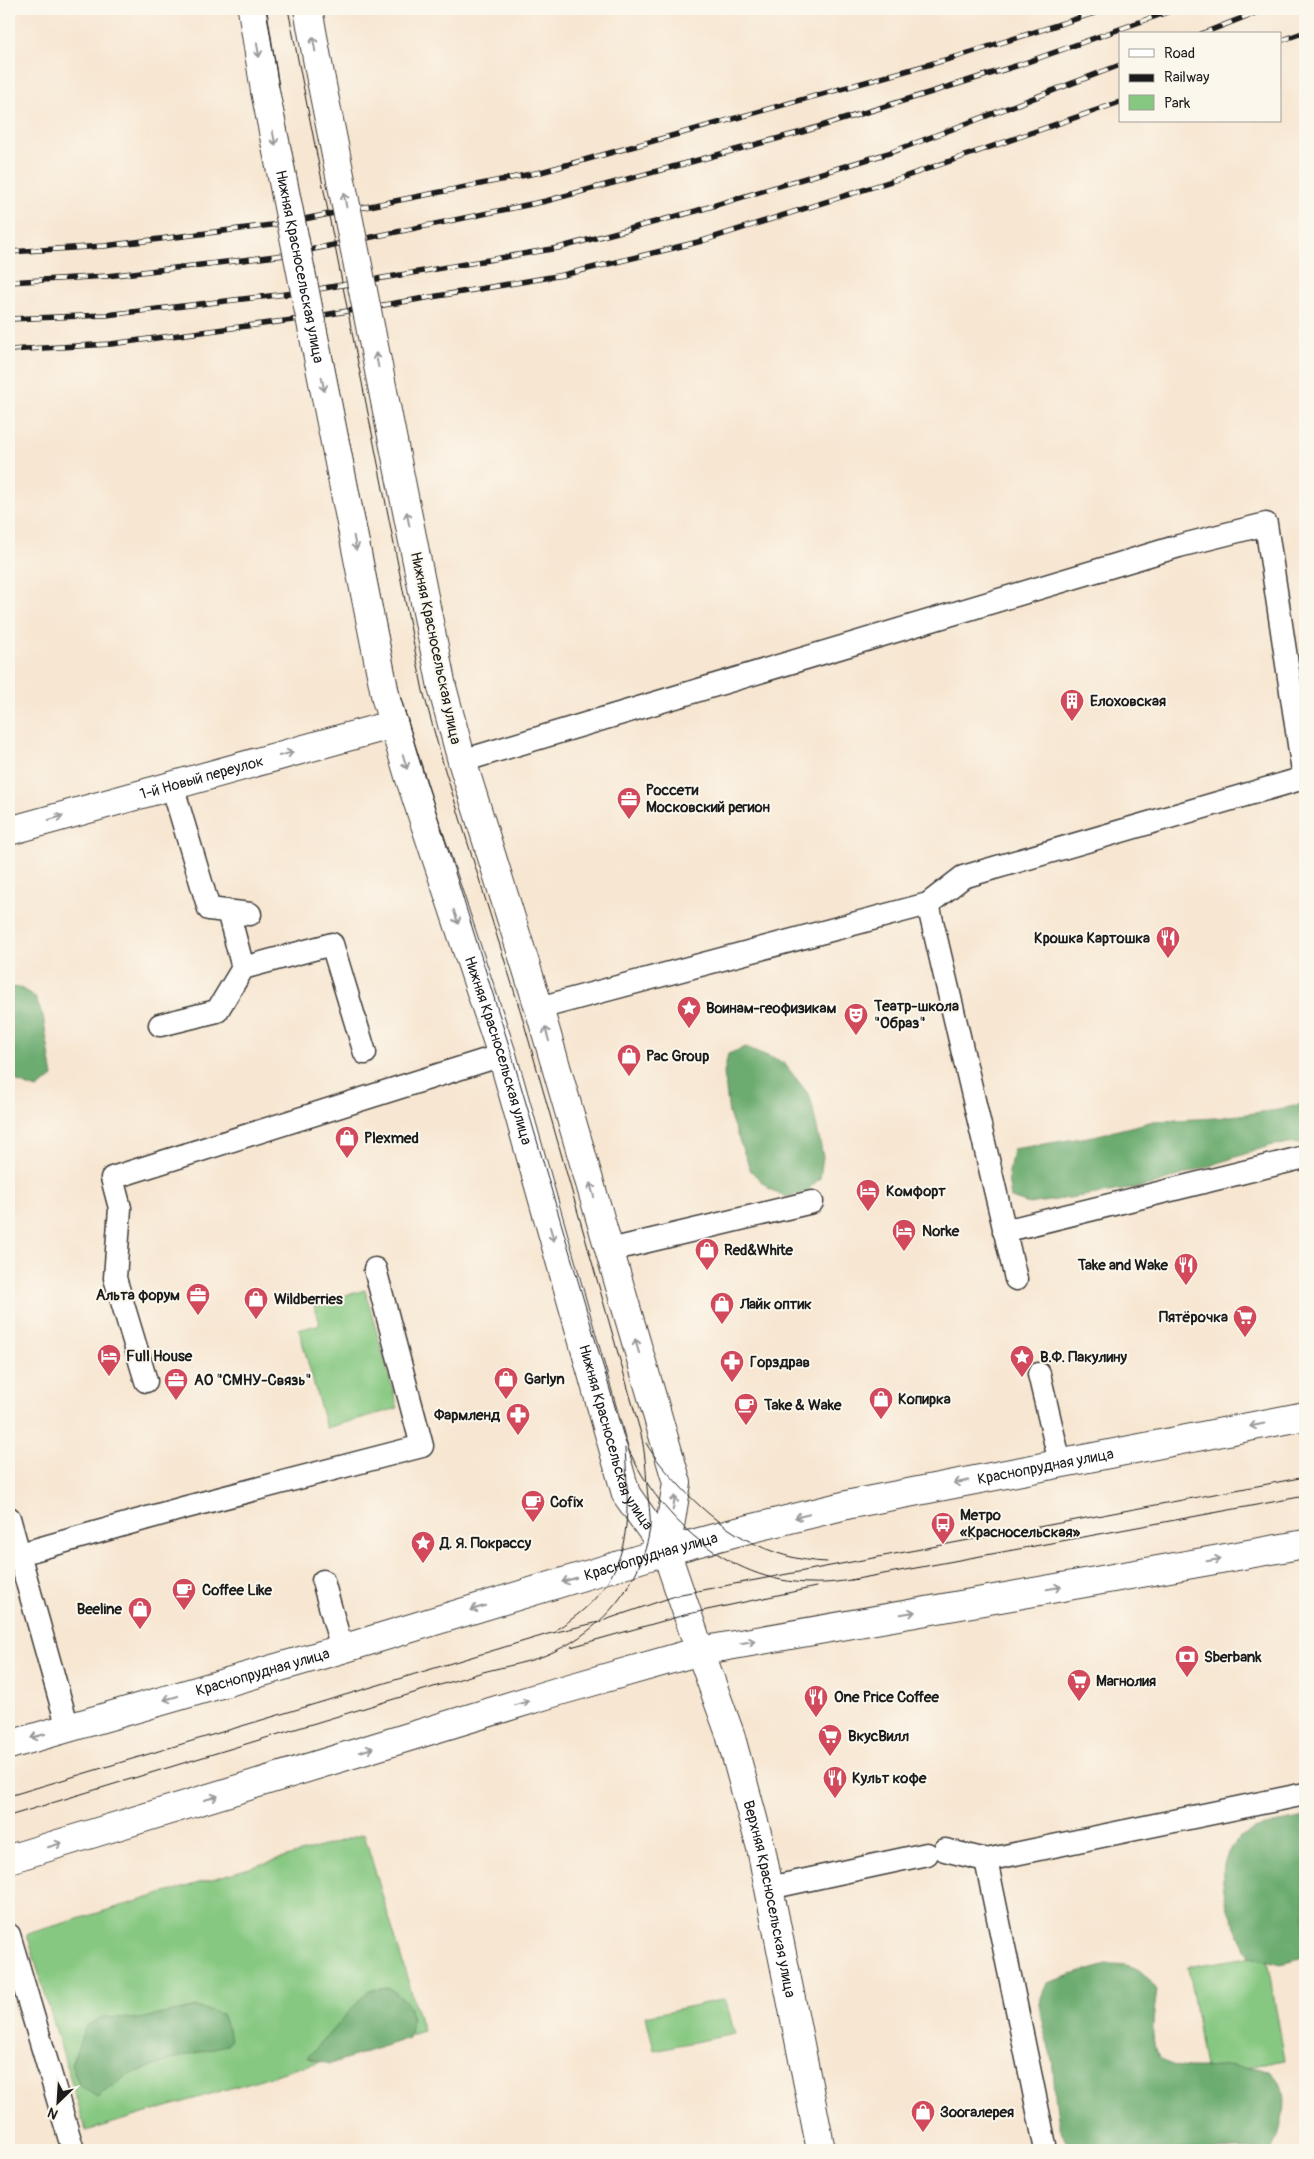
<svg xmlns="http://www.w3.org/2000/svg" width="1314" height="2159" font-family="Pangolin,sans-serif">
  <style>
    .green { fill: #86c881; stroke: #51724e }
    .forest { fill: #6cac6f; stroke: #446446 }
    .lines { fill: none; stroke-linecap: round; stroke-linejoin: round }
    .lane-casing { stroke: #3d3a37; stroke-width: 25 }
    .street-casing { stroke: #3d3a37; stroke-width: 30 }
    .secondary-casing { stroke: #3d3a37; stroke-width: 30 }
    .primary-casing { stroke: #3d3a37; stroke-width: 30 }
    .lane { stroke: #fff; stroke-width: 22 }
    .street { stroke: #fff; stroke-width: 28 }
    .secondary { stroke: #fff; stroke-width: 28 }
    .primary { stroke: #fff; stroke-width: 28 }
    .tram { stroke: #1c1c1c; stroke-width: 1 }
    .rail-casing { stroke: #1c1c1c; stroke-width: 5.5 }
    .rail { stroke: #fbf7ec; stroke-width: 4; stroke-dasharray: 11; stroke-linecap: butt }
    .secondary-bridge-casing { stroke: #3d3a37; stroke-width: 30; stroke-linecap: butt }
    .secondary-bridge { stroke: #fff; stroke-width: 28 }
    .oneway { stroke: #999 }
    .labels { text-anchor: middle; stroke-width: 4; stroke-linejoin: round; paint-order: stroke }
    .street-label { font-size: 15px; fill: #1c1c1c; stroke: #fbf7ec }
    .poi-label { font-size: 15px; font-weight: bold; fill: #1c1c1c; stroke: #fbf7ec; text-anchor: start }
  </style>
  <rect width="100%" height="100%" fill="#fbf7ec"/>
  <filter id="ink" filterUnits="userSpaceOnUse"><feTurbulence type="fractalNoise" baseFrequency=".02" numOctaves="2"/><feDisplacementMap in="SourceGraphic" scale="10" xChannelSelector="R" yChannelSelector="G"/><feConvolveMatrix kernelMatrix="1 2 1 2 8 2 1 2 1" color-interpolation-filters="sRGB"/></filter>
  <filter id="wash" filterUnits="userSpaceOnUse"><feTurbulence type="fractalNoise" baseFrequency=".0096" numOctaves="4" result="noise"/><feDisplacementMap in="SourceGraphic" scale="20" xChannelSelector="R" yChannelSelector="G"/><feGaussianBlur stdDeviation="1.12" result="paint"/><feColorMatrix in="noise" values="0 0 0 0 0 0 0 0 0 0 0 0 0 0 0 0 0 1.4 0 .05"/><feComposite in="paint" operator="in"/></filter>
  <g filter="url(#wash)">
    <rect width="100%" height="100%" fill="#f7e6d1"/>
    <path class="green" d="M365 1290 398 1408 326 1428 299 1330 320 1324 314 1304Z
      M364 1834 423 2031 86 2131 27 1934Z
      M1266 1954 1285 2060 1206 2074 1188 1967Z
      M725 1999 735 2034 654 2050 646 2016Z"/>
    <path class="forest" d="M19 987 35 997 43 1016 53 1077 37 1089 18 1082 9 1070V988Z
      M746 1047 784 1063 810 1096 823 1156 820 1178 806 1192 787 1197 769 1189 751 1171 729 1114 724 1073 728 1054Z
      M1305 1103V1143L1272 1145 1149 1186 1029 1204 1011 1198 1008 1178 1013 1149 1094 1136 1154 1121 1216 1118 1278 1110Z
      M1305 1817V1958L1280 1964 1250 1956C1231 1926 1208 1871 1236 1841 1247 1828 1289 1820 1305 1817Z
      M1106 1964C1135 1964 1140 1967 1157 1990 1155 2008 1150 2030 1155 2048 1162 2076 1210 2067 1231 2066 1244 2066 1256 2068 1269 2070 1273 2074 1279 2080 1281 2085 1288 2101 1281 2136 1272 2150H1074C1053 2136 1056 2084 1052 2060 1048 2041 1040 2024 1040 2004 1040 1997 1045 1989 1047 1983Z
      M389 1988C412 2005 415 2010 409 2038L330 2064 307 2058 369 1990Z
      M197 2007 222 2014 231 2038 226 2045 176 2058 126 2076 97 2097 79 2085 71 2065 86 2026 103 2017 139 2019Z"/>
  </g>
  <g filter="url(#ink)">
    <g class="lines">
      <defs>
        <path id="lane" d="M462 761 1179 546 1266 524 1304 778 963 877 928 904 539 1008
          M172 785 209 909 250 914
          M928 904 1016 1279
          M228 911 243 968
          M160 1025 217 1011 243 968 332 944 365 1053
          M1004 1231 1305 1157
          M610 1250 812 1202
          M1039 1374 1060 1463
          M146 1381 115 1278 120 1208 112 1178 502 1055
          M9 1518 68 1728
          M20 1554 183 1508 422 1446 375 1269
          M323 1581 342 1649
          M945 1850 986 1860
          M769 1888 927 1854
          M9 1935 73 2150
          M1046 2150 986 1860 1305 1794"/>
        <g id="street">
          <path id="s1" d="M9 831 394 724"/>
        </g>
        <g id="secondary">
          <path d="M252 9 265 91"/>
          <path d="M308 9 321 80"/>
          <path d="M442 687 462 761 539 1008 677 1483 666 1551"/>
          <path id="s2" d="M386 699 409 776 502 1055 626 1494 666 1551"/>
          <path id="s3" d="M700 1651 730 1734 761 1848 821 2150"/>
        </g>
        <g id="primary">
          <path d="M666 1551 700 1651"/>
          <path id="s4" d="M9 1745 342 1649 666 1551 733 1533 851 1504 1305 1416"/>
          <path d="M9 1859 556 1692 700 1651 1305 1544"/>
        </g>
      </defs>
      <use href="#lane" class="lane-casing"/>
      <use href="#street" class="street-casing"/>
      <use href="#secondary" class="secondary-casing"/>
      <use href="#primary" class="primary-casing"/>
      <use href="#lane" class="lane"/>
      <use href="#street" class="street"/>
      <use href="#secondary" class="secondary"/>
      <use href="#primary" class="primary"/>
      <path class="tram" d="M266 9 279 88 400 696 511 1052 625 1441C655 1515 728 1583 812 1583 827 1584 843 1581 858 1579
        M646 1443C655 1459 667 1472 679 1485 718 1528 767 1560 827 1562
        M851 1580 1305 1496
        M557 1629C633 1582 630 1528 625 1448
        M571 1647 688 1614 816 1587
        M9 1796 548 1634 599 1622 681 1594 1305 1477
        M9 1816 483 1672C506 1666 532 1662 553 1652 602 1630 642 1583 650 1528 651 1515 648 1500 647 1487 646 1469 645 1452 641 1434L521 1013 444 767 423 691 288 9"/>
      <defs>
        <path id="rail" d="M1201 34 1265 9
          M1280 41 1305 32
          M9 252 104 246 279 224 541 172 956 57 1107 9
          M9 282 107 276 285 255 546 201 802 132 1019 65 1176 9
          M9 319 106 315 295 293 558 248 696 211 892 152 1120 65
          M9 350 111 344 300 319 563 275 702 241 901 178 1120 102"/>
      </defs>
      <use href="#rail" class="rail-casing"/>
      <use href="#rail" class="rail"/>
      <defs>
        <g id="secondary-bridge">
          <path d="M321 80 442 687"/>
          <path id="s5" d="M265 91 386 699"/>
        </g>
      </defs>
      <use href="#secondary-bridge" class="secondary-bridge-casing"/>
      <use href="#secondary-bridge" class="secondary-bridge"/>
    </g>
    <defs><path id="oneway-shaft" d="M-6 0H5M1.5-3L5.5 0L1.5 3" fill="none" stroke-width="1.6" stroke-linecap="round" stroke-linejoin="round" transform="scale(1.25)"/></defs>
    <g class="oneway">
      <use href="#oneway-shaft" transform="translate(314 44) rotate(-100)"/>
      <use href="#oneway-shaft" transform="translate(258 50) rotate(81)"/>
      <use href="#oneway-shaft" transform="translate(274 138) rotate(79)"/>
      <use href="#oneway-shaft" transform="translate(345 200) rotate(-101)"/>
      <use href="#oneway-shaft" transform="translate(377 360) rotate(-101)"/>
      <use href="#oneway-shaft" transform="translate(323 384) rotate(79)"/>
      <use href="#oneway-shaft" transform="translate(408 519) rotate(-101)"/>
      <use href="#oneway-shaft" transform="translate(355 543) rotate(79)"/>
      <use href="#oneway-shaft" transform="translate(286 754) rotate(-15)"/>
      <use href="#oneway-shaft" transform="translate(405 762) rotate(74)"/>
      <use href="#oneway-shaft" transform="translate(56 818) rotate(-16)"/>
      <use href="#oneway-shaft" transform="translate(456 917) rotate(72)"/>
      <use href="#oneway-shaft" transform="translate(547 1034) rotate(-106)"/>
      <use href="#oneway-shaft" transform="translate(592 1190) rotate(-106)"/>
      <use href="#oneway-shaft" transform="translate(552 1234) rotate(74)"/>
      <use href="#oneway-shaft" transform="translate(637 1346) rotate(-106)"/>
      <use href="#oneway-shaft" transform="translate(1257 1425) rotate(169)"/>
      <use href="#oneway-shaft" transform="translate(961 1482) rotate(169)"/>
      <use href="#oneway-shaft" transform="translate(674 1503) rotate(-80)"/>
      <use href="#oneway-shaft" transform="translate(802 1516) rotate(166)"/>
      <use href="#oneway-shaft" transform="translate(1214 1560) rotate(-10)"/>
      <use href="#oneway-shaft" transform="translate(569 1580) rotate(163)"/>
      <use href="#oneway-shaft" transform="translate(1054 1588) rotate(-10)"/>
      <use href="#oneway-shaft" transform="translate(478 1608) rotate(163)"/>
      <use href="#oneway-shaft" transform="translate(908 1613) rotate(-10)"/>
      <use href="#oneway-shaft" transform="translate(748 1642) rotate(-10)"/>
      <use href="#oneway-shaft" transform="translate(171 1698) rotate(164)"/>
      <use href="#oneway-shaft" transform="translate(522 1703) rotate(-17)"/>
      <use href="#oneway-shaft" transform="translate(38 1736) rotate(164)"/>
      <use href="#oneway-shaft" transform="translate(366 1750) rotate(-17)"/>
      <use href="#oneway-shaft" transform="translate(211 1798) rotate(-17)"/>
      <use href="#oneway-shaft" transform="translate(55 1845) rotate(-17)"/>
    </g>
  </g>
  <defs>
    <symbol id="building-pin" viewBox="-11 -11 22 30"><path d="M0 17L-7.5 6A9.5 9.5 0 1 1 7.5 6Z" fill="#d1495b" stroke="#fbf7ec"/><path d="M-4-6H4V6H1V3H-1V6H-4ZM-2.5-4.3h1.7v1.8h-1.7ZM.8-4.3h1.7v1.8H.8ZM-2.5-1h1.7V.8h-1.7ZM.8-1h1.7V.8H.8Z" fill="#fff"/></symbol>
    <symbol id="office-pin" viewBox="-11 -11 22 30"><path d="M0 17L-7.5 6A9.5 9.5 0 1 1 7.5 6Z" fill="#d1495b" stroke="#fbf7ec"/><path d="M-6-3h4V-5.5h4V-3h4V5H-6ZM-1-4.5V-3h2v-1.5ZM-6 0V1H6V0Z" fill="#fff"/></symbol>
    <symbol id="restaurant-pin" viewBox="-11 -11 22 30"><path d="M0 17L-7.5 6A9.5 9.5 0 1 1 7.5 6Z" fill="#d1495b" stroke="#fbf7ec"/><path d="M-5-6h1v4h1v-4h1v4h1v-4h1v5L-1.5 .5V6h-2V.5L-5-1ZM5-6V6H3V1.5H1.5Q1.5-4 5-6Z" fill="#fff"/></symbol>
    <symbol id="sight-pin" viewBox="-11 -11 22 30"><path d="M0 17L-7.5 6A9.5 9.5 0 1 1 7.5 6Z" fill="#d1495b" stroke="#fbf7ec"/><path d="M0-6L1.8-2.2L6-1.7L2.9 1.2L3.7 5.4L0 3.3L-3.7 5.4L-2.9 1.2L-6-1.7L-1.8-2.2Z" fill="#fff"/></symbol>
    <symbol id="theatre-pin" viewBox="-11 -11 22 30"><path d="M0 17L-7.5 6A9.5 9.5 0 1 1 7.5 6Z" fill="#d1495b" stroke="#fbf7ec"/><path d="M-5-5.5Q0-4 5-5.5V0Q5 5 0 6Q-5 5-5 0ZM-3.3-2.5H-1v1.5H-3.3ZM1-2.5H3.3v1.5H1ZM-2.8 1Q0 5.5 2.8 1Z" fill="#fff"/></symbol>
    <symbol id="shop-pin" viewBox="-11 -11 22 30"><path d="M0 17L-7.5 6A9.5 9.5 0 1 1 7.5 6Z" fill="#d1495b" stroke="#fbf7ec"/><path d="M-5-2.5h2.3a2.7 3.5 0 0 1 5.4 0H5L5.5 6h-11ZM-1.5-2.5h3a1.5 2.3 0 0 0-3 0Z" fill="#fff"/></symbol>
    <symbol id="hotel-pin" viewBox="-11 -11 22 30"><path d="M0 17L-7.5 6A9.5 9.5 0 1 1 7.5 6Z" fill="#d1495b" stroke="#fbf7ec"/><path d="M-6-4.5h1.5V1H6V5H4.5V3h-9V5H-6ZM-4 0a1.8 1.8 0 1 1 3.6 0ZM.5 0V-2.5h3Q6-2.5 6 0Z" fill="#fff"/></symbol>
    <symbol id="supermarket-pin" viewBox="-11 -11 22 30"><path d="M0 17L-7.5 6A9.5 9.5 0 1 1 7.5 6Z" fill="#d1495b" stroke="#fbf7ec"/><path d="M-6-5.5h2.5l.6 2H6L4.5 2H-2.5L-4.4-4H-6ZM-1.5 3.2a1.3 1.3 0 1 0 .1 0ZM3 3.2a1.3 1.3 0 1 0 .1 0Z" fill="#fff"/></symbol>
    <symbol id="pharmacy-pin" viewBox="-11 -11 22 30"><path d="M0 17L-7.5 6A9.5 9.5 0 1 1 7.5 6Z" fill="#d1495b" stroke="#fbf7ec"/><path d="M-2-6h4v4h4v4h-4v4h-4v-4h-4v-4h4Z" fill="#fff"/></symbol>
    <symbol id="cafe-pin" viewBox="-11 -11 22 30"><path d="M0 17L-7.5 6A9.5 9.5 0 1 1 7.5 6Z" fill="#d1495b" stroke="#fbf7ec"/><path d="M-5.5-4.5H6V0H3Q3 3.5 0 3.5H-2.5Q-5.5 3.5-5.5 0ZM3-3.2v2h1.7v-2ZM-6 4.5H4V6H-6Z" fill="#fff"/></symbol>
    <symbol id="bus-pin" viewBox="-11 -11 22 30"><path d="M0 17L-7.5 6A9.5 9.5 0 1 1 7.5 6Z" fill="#d1495b" stroke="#fbf7ec"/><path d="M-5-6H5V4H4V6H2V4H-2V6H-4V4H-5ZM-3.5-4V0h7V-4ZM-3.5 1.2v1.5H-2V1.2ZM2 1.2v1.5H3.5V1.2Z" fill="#fff"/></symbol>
    <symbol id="bank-pin" viewBox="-11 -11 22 30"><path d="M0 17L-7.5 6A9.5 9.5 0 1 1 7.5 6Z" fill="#d1495b" stroke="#fbf7ec"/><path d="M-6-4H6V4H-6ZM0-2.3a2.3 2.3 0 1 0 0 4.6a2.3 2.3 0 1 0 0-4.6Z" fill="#fff"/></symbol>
  </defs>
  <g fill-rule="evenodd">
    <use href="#building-pin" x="1058" y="687" width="28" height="38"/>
    <use href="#office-pin" x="615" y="785" width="28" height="38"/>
    <use href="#restaurant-pin" x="1154" y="924" width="28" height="38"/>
    <use href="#sight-pin" x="675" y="994" width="28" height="38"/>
    <use href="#theatre-pin" x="842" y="1001" width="28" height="38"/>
    <use href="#shop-pin" x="615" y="1042" width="28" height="38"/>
    <use href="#shop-pin" x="333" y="1124" width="28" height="38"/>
    <use href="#hotel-pin" x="854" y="1177" width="28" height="38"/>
    <use href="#hotel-pin" x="890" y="1217" width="28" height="38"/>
    <use href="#shop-pin" x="693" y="1236" width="28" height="38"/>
    <use href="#restaurant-pin" x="1172" y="1251" width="28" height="38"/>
    <use href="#office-pin" x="184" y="1281" width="28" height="38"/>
    <use href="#shop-pin" x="242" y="1285" width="28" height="38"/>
    <use href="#shop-pin" x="708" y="1290" width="28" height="38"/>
    <use href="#supermarket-pin" x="1231" y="1303" width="28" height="38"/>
    <use href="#hotel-pin" x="95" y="1342" width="28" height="38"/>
    <use href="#sight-pin" x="1008" y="1343" width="28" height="38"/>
    <use href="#pharmacy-pin" x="718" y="1348" width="28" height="38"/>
    <use href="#shop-pin" x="492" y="1365" width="28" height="38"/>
    <use href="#office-pin" x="162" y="1366" width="28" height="38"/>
    <use href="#shop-pin" x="867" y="1385" width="28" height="38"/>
    <use href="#cafe-pin" x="732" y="1391" width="28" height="38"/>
    <use href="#pharmacy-pin" x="504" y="1401" width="28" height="38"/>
    <use href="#cafe-pin" x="519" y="1488" width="28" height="38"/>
    <use href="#bus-pin" x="929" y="1510" width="28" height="38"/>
    <use href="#sight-pin" x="409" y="1529" width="28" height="38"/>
    <use href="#cafe-pin" x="170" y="1576" width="28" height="38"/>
    <use href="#shop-pin" x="126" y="1595" width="28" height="38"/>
    <use href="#bank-pin" x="1173" y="1643" width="28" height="38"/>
    <use href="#supermarket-pin" x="1065" y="1667" width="28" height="38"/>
    <use href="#restaurant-pin" x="802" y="1683" width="28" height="38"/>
    <use href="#supermarket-pin" x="816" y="1722" width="28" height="38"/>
    <use href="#restaurant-pin" x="821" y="1764" width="28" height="38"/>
    <use href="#shop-pin" x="909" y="2098" width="28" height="38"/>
  </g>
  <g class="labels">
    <g class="street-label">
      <text dy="5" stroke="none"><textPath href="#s5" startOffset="179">Нижняя Красносельская улица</textPath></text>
      <text transform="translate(436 648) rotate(78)" y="5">Нижняя Красносельская улица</text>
      <text dy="5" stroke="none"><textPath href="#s1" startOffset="200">1-й Новый переулок</textPath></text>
      <text dy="5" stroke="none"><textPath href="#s2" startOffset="369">Нижняя Красносельская улица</textPath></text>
      <text dy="5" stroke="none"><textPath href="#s2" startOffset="774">Нижняя Красносельская улица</textPath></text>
      <text dy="5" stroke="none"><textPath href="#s4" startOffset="1074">Краснопрудная улица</textPath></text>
      <text dy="5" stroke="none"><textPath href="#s4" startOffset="669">Краснопрудная улица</textPath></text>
      <text dy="5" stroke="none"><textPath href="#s4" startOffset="264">Краснопрудная улица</textPath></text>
      <text dy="5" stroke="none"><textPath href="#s3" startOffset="258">Верхняя Красносельская улица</textPath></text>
    </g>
    <g class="poi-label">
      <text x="1090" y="706">Елоховская</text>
      <text x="646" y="795">Россети<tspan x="646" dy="17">Московский регион</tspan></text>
      <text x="1150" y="943" text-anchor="end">Крошка Картошка</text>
      <text x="874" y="1011">Театр-школа<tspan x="874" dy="17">"Образ"</tspan></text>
      <text x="706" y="1013">Воинам-геофизикам</text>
      <text x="646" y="1061">Pac Group</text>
      <text x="364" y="1143">Plexmed</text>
      <text x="886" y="1196">Комфорт</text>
      <text x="922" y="1236">Norke</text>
      <text x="724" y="1255">Red&amp;White</text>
      <text x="1168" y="1270" text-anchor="end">Take and Wake</text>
      <text x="180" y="1300" text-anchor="end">Альта форум</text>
      <text x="274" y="1304">Wildberries</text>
      <text x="740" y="1309">Лайк оптик</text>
      <text x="1228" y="1322" text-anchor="end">Пятёрочка</text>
      <text x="126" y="1361">Full House</text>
      <text x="1040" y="1362">В.Ф. Пакулину</text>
      <text x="750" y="1367">Горздрав</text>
      <text x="524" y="1384">Garlyn</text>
      <text x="194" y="1385">АО "СМНУ-Связь"</text>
      <text x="898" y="1404">Копирка</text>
      <text x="764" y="1410">Take &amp; Wake</text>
      <text x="500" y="1420" text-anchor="end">Фармленд</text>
      <text x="550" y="1507">Cofix</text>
      <text x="960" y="1520">Метро<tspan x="960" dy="17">«Красносельская»</tspan></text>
      <text x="440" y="1548">Д. Я. Покрассу</text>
      <text x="202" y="1595">Coffee Like</text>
      <text x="122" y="1614" text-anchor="end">Beeline</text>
      <text x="1204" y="1662">Sberbank</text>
      <text x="1096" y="1686">Магнолия</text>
      <text x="834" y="1702">One Price Coffee</text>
      <text x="848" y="1741">ВкусВилл</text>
      <text x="852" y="1783">Культ кофе</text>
      <text x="940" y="2117">Зоогалерея</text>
    </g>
  </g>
  <rect width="1314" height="2159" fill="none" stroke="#fbf7ec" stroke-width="30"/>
  <rect x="1119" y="32" width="162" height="90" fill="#fbf7ec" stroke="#a29f99"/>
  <rect x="1129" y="49" width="25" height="8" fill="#ffffff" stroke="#a29f99"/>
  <text x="1164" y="58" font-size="15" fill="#1c1c1c">Road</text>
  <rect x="1129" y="74" width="25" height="8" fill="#1c1c1c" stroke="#a29f99"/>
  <text x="1164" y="82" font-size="15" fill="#1c1c1c">Railway</text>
  <rect x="1129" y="95" width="25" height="15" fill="#86c881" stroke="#a29f99"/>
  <text x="1164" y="108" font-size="15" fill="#1c1c1c">Park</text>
  <g transform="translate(58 2102) rotate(205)" stroke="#fbf7ec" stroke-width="4" paint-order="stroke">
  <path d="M0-4L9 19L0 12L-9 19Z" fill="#1c1c1c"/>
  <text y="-8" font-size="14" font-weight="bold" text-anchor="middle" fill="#1c1c1c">N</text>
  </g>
</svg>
